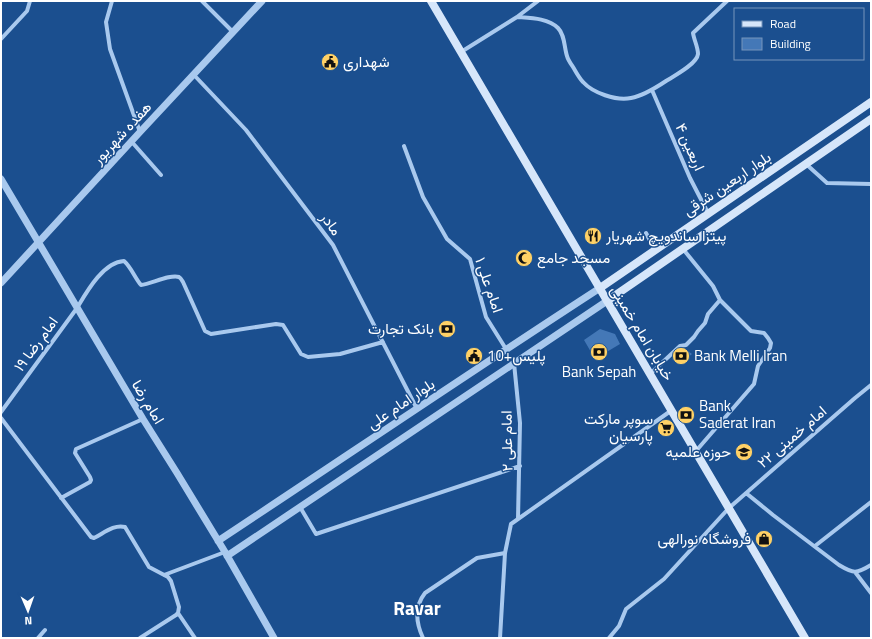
<svg xmlns="http://www.w3.org/2000/svg" width="872" height="639" font-family="'Titillium Web',Vazirmatn,sans-serif">
  <style>
    .building { fill: #4478b7 }
    .lines { fill: none; stroke-linecap: round; stroke-linejoin: round }
    .minor { stroke: #a9c9ee; stroke-width: 4 }
    .tertiary { stroke: #a9c9ee; stroke-width: 7 }
    .secondary { stroke: #d6e6fa; stroke-width: 8 }
    .labels { text-anchor: middle; stroke-width: 3; stroke-linejoin: round; paint-order: stroke }
    .poi-label { font-size: 15px; fill: #fff; stroke: #1b4f8f; text-anchor: start }
    .street-label { font-size: 15px; fill: #fff; stroke: #1b4f8f }
    .district-label { font-size: 19px; font-weight: bold; fill: #fff; stroke: #1b4f8f }
  </style>
  <rect width="100%" height="100%" fill="#1b4f8f"/>
  <path class="building" d="M600 329 615 334 620 344 595 359 584 340Z
    M682 349H685L692 354 679 364 672 359Z"/>
  <g class="lines">
    <path class="minor" d="M112 1 106 22 110 49 140 132
      M202 1 233 32
      M517 17C530 18 548 18 558 28 565 35 564 47 567 56 568 60 571 64 573 67 576 72 579 78 583 82 593 93 616 101 631 98 642 96 657 87 666 81 674 76 697 64 698 54 698 47 694 40 693 33L727 1
      M1 39 27 11 30 1
      M461 52 517 17 538 1
      M194 75 246 130 333 245 417 409
      M652 90 690 178 708 213
      M131 141 161 175
      M404 146 423 197 447 239 470 259 486 317 506 349
      M806 164 827 183 871 184
      M646 233 655 250
      M514 363 520 423 518 519
      M650 374 680 346 686 345 694 337 698 331 705 323 708 314 720 300 713 286 683 249
      M1 412 77 308C86 293 103 262 124 261 131 267 135 278 141 285 151 284 170 274 179 277 181 278 182 280 183 282L205 331 211 334 276 324 283 325 301 354 308 357 340 354 383 342
      M1 418 91 537 94 538C104 533 114 524 125 527L149 567 168 577 171 581 179 607 178 613 176 615 140 638
      M696 451 754 384 758 366 770 348 771 343 768 338 764 333 751 331 720 300
      M746 493 773 515 839 565C854 574 856 574 871 565
      M61 498 90 482 91 480 90 477 75 453 76 449 143 419
      M300 507 316 534 520 466
      M815 546 871 502
      M855 572 871 593
      M164 575 225 552
      M178 613 195 638
      M38 638 45 630
      M423 638C416 623 414 607 425 593L477 558 505 553
      M500 638 505 553 511 524 672 410
      M609 638 619 626 626 609 664 579 729 508 855 398 871 385"/>
    <path class="tertiary" d="M1 179 143 419 177 473 225 552 274 638
      M1 283 140 132 262 1
      M218 541C345 457 472 371 600 288
      M227 556 607 301"/>
    <path class="secondary" d="M431 1C555 214 681 425 805 638
      M600 288 871 102
      M607 301 871 119"/>
  </g>
  <defs>
    <symbol id="civic-disc" viewBox="-11 -11 22 22"><circle r="9.5" fill="#ffd166" stroke="#1b4f8f"/><path d="M-.6-6.5H3V-4.5H.6V-3L4-1V1h2V6H-6V1h2V-1L-.6-3ZM-1.2 2.5V6h2.4V2.5Z" fill="#111"/></symbol>
    <symbol id="restaurant-disc" viewBox="-11 -11 22 22"><circle r="9.5" fill="#ffd166" stroke="#1b4f8f"/><path d="M-5-6h1v4h1v-4h1v4h1v-4h1v5L-1.5 .5V6h-2V.5L-5-1ZM5-6V6H3V1.5H1.5Q1.5-4 5-6Z" fill="#111"/></symbol>
    <symbol id="mosque-disc" viewBox="-11 -11 22 22"><circle r="9.5" fill="#ffd166" stroke="#1b4f8f"/><path d="M3.5-4.9A6 6 0 1 0 3.5 4.9A5 5 0 1 1 3.5-4.9Z" fill="#111"/></symbol>
    <symbol id="bank-disc" viewBox="-11 -11 22 22"><circle r="9.5" fill="#ffd166" stroke="#1b4f8f"/><path d="M-6-4H6V4H-6ZM0-2.3a2.3 2.3 0 1 0 0 4.6a2.3 2.3 0 1 0 0-4.6Z" fill="#111"/></symbol>
    <symbol id="supermarket-disc" viewBox="-11 -11 22 22"><circle r="9.5" fill="#ffd166" stroke="#1b4f8f"/><path d="M-6-5.5h2.5l.6 2H6L4.5 2H-2.5L-4.4-4H-6ZM-1.5 3.2a1.3 1.3 0 1 0 .1 0ZM3 3.2a1.3 1.3 0 1 0 .1 0Z" fill="#111"/></symbol>
    <symbol id="school-disc" viewBox="-11 -11 22 22"><circle r="9.5" fill="#ffd166" stroke="#1b4f8f"/><path d="M0-5L7-2L0 1L-7-2ZM-4 1L0 2.5L4 1V4Q0 6-4 4Z" fill="#111"/></symbol>
    <symbol id="shop-disc" viewBox="-11 -11 22 22"><circle r="9.5" fill="#ffd166" stroke="#1b4f8f"/><path d="M-5-2.5h2.3a2.7 3.5 0 0 1 5.4 0H5L5.5 6h-11ZM-1.5-2.5h3a1.5 2.3 0 0 0-3 0Z" fill="#111"/></symbol>
  </defs>
  <g fill-rule="evenodd">
    <use href="#civic-disc" x="320" y="52" width="20" height="20"/>
    <use href="#restaurant-disc" x="583" y="226" width="20" height="20"/>
    <use href="#mosque-disc" x="514" y="248" width="20" height="20"/>
    <use href="#bank-disc" x="437" y="319" width="20" height="20"/>
    <use href="#bank-disc" x="589" y="342" width="20" height="20"/>
    <use href="#civic-disc" x="464" y="346" width="20" height="20"/>
    <use href="#bank-disc" x="671" y="346" width="20" height="20"/>
    <use href="#bank-disc" x="676" y="405" width="20" height="20"/>
    <use href="#supermarket-disc" x="656" y="418" width="20" height="20"/>
    <use href="#school-disc" x="734" y="442" width="20" height="20"/>
    <use href="#shop-disc" x="754" y="529" width="20" height="20"/>
  </g>
  <g class="labels">
    <g class="poi-label">
      <text x="343" y="67">شهداری</text>
      <text x="606" y="241">پیتزا ساندویچ شهریار</text>
      <text x="537" y="263">مسجد جامع</text>
      <text x="434" y="334" text-anchor="end">بانک تجارت</text>
      <text x="487" y="361">پلیس+10</text>
      <text x="694" y="361">Bank Melli Iran</text>
      <text x="599" y="377" text-anchor="middle">Bank Sepah</text>
      <text x="699" y="411">Bank<tspan x="699" dy="17">Saderat Iran</tspan></text>
      <text x="653" y="424" text-anchor="end">سوپر مارکت<tspan x="653" dy="17">پارسیان</tspan></text>
      <text x="731" y="457" text-anchor="end">حوزه علمیه</text>
      <text x="751" y="544" text-anchor="end">فروشگاه نورالهی</text>
    </g>
    <g class="street-label">
      <text transform="translate(122 133) rotate(-47)" y="5">هفده شهریور</text>
      <text transform="translate(690 147) rotate(66)" y="5">اربعین ۴</text>
      <text transform="translate(727 184) rotate(-34)" y="5">بلوار اربعین شرقی</text>
      <text transform="translate(331 224) rotate(54)" y="5">مادر</text>
      <text transform="translate(489 285) rotate(71)" y="5">امام علی ۱</text>
      <text transform="translate(642 333) rotate(59)" y="5">خیابان امام خمینی</text>
      <text transform="translate(36 344) rotate(-54)" y="5">امام رضا ۱۹</text>
      <text transform="translate(148 402) rotate(59)" y="5">امام رضا</text>
      <text transform="translate(401 404) rotate(-34)" y="5">بلوار امام علی</text>
      <text transform="translate(792 437) rotate(-41)" y="5">امام خمینی ۲۲</text>
      <text transform="translate(507 441) rotate(-91)" y="5">امام علی ۲</text>
    </g>
    <g class="district-label">
      <text x="417" y="615">Ravar</text>
    </g>
  </g>
  <rect width="872" height="639" fill="none" stroke="#ffffff" stroke-width="4"/>
  <rect x="734" y="8" width="130" height="52" fill="#1b4f8f" stroke="#7695bc"/>
  <rect x="742" y="21" width="20" height="6" fill="#d6e6fa" stroke="#7695bc"/>
  <text x="770" y="28" font-size="12" fill="#ffffff">Road</text>
  <rect x="742" y="38" width="20" height="12" fill="#4478b7" stroke="#7695bc"/>
  <text x="770" y="48" font-size="12" fill="#ffffff">Building</text>
  <g transform="translate(28 611) rotate(178)" stroke="#1b4f8f" stroke-width="3" paint-order="stroke">
  <path d="M0-3L7 15L0 10L-7 15Z" fill="#ffffff"/>
  <text y="-6" font-size="11" font-weight="bold" text-anchor="middle" fill="#ffffff">N</text>
  </g>
</svg>
